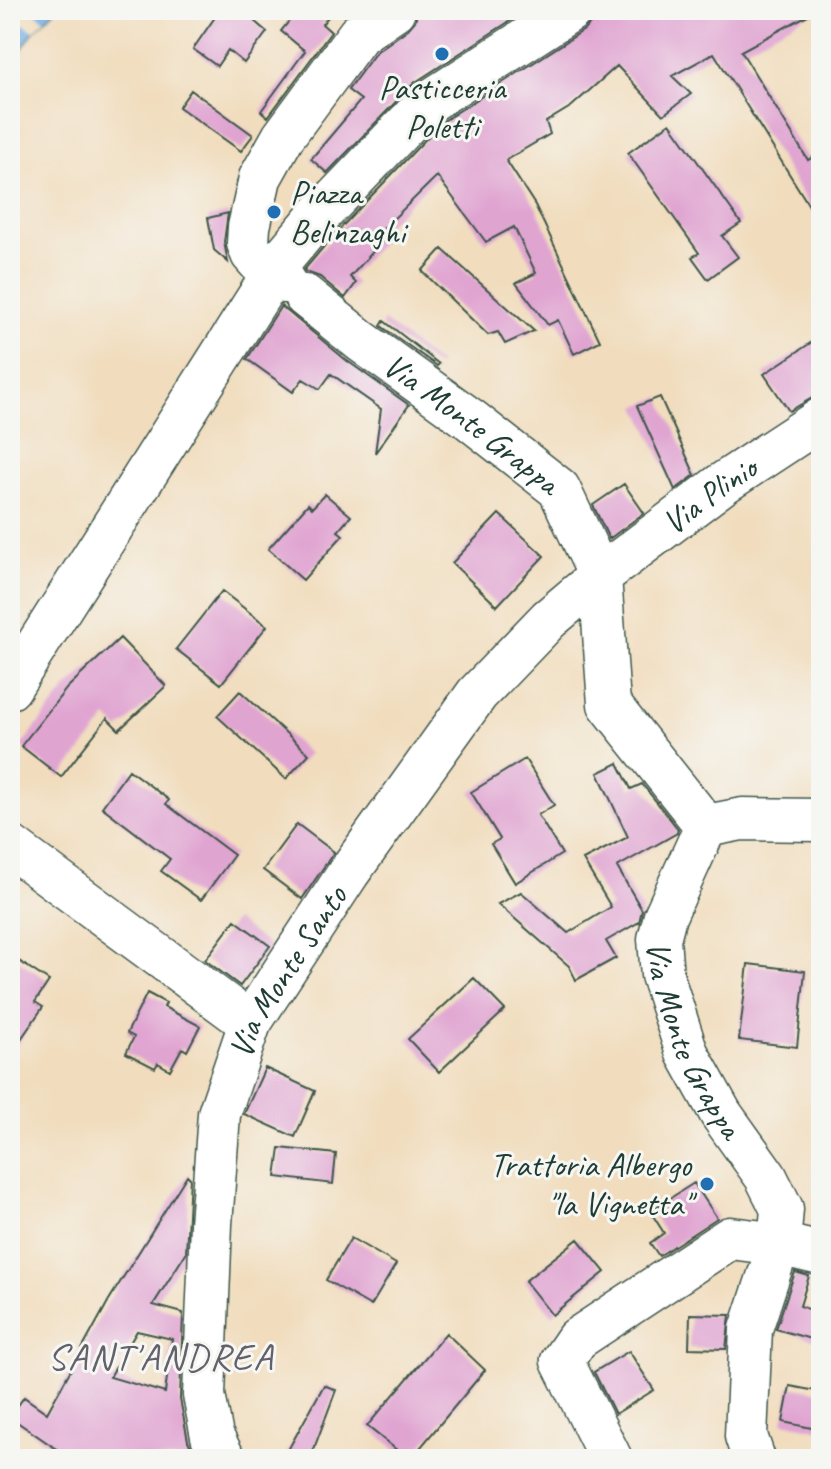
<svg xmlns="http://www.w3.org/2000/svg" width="831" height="1469" font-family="Caveat,sans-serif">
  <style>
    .water { fill: #72afe4; stroke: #48768c; stroke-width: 2 }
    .pier { fill: #f1ddbe }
    .building { fill: #e0a4d1; fill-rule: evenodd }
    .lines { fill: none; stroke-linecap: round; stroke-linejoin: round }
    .minor-casing { stroke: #3e5549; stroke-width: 45 }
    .minor { stroke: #fff; stroke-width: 42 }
    .poi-dot { fill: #1f6fb2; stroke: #f6f6f2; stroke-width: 3 }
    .labels { text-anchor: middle; stroke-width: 6; stroke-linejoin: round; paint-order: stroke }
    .poi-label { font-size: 34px; fill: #1f3d34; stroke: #f6f6f2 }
    .street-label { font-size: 34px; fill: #1f3d34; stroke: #f6f6f2 }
    .quarter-label { font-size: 38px; letter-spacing: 2px; fill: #63616b; stroke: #f6f6f2 }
  </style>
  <rect width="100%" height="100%" fill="#f6f6f2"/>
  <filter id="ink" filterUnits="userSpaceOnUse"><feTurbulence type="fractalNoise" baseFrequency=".0125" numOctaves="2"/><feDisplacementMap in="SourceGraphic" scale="16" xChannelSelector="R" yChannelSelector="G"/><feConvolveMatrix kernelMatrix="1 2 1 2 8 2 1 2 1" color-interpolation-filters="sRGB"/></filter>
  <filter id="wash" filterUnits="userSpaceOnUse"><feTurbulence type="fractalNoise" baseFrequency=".006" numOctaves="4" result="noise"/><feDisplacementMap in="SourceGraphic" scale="32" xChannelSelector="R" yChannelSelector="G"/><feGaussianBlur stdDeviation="1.8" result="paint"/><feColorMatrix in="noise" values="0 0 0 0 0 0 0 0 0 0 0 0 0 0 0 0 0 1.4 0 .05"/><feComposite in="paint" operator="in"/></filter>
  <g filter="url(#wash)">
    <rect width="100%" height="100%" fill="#f1ddbe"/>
    <path class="water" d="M10 10H55L34 31 10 67Z"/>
    <path class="pier" d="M10 10H31L45 20 34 31 10 15Z"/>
    <g id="blocks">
      <path class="building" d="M220 10H241L267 32 244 63 228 50 217 66 193 49Z
        M298 10H334L322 24 331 32 268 117 261 111 305 51 281 31Z
        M418 10H527L414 83 327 173 311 159 361 100 348 90 376 52 408 29 415 21Z
        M595 10H817L741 51 808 160 821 152V225L714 53 672 76 691 94 663 115 617 66 572 106 546 122 550 134 506 160 535 205 600 341 574 354 558 320 548 325 516 283 536 273 514 227 486 242 437 176 384 228 389 234 350 277 356 283 345 298 320 277 306 272 304 270 332 237 442 122 584 30 592 22Z
        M191 90 253 135 241 151 179 107Z
        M670 123 741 223 722 236 738 257 708 279 692 257 699 253 628 153Z
        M228 213 224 242 228 262 214 250 208 218Z
        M442 249 498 299 534 331 505 344 498 332 488 335 422 271Z
        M281 306 346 360 409 405 375 453 381 409 331 374 320 389 303 379 293 392 247 359Z
        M384 321 439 364 437 366 381 326Z
        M821 336V393L789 411 764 374Z
        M660 397 695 475 675 490 637 406Z
        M624 484 644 513 609 539 593 505Z
        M325 494 351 516 338 531 343 535 303 580 268 549 308 504 312 508Z
        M499 514 544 556 497 606 452 563Z
        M222 591 267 626 221 684 176 649Z
        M120 638 166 686 119 730 107 718 61 777 21 746 67 688Z
        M240 691 309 754 286 779 217 716Z
        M525 759 554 805 538 815 562 854 515 883 491 844 500 839 471 792Z
        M618 763 631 789 642 784 678 829 677 833 617 867 642 910 639 922 606 941 616 958 576 980 569 966 498 904 521 892 568 933 611 907 583 860 628 837 598 773Z
        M129 770 169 800 166 804 234 855 201 900 161 871 170 859 102 807Z
        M297 824 334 852 302 899 263 870Z
        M235 920 270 946 240 986 205 960Z
        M10 955 49 981 35 1002 43 1007 10 1055Z
        M748 964 805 971 797 1047 739 1040Z
        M474 978 505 1010 439 1072 408 1039Z
        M147 993 166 1003 164 1007 200 1026 187 1051 182 1048 170 1070 158 1063 155 1068 126 1053 134 1037 127 1033Z
        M265 1068 315 1091 295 1137 244 1114Z
        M280 1148 336 1154 333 1184 276 1177Z
        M187 1175 190 1178 186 1253 153 1305 183 1313 180 1399 188 1441 197 1459H71L10 1417 24 1397 47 1413 109 1300ZM137 1331 172 1339 165 1393 110 1377Z
        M694 1183 717 1218 659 1256 650 1243 664 1233 650 1211Z
        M351 1238 396 1264 371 1306 326 1280Z
        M578 1239 605 1272 552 1315 525 1281Z
        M795 1272 809 1276 800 1306 821 1314V1342L776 1329Z
        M690 1314 730 1315 726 1349 689 1348Z
        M446 1333 485 1370 411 1459H408L367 1426Z
        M629 1351 654 1390 615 1414 594 1372Z
        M324 1385 336 1390 310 1459H283Z
        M790 1386 821 1392V1430L783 1422Z"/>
    </g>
  </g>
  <g filter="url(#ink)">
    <use href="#blocks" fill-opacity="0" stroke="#3e5549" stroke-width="2"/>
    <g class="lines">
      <defs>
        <g id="minor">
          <path d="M284 282 260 263 252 254 248 243 249 227 260 178 283 137 359 34 394 10"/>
          <path id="s1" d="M305 296 361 341 471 420 559 489 600 576 609 704 706 826"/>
          <path d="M10 688 283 258 314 221 427 103 571 10"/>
          <path id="s2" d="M706 826 665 916 659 939 662 975 687 1053 721 1114 766 1177 782 1209 779 1244 751 1329 746 1436 754 1459"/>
          <path d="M706 826 742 819 821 820"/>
          <path d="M10 846 250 1023"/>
          <path id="s3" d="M224 1459 212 1436 204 1395 211 1224 219 1114 250 1023 349 872 477 694 549 619 600 576 722 484 821 419"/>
          <path d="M611 1459 562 1361 577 1339 730 1238 779 1244 821 1254"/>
        </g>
      </defs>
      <use href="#minor" class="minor-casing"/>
      <use href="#minor" class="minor"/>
    </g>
  </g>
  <g class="poi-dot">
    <circle cx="442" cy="54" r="8"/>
    <circle cx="274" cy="212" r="8"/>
    <circle cx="707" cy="1184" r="8"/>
  </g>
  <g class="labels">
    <g class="poi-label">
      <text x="442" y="99">Pasticceria<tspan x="442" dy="39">Poletti</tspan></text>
      <text x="290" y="204" text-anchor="start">Piazza<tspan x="290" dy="39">Belinzaghi</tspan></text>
      <text x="691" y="1176" text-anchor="end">Trattoria Albergo<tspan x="691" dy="39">"la Vignetta"</tspan></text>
    </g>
    <g class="street-label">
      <text dy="12" stroke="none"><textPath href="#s1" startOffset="210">Via Monte Grappa</textPath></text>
      <text dy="12" stroke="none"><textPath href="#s3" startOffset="1152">Via Plinio</textPath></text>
      <text dy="12" stroke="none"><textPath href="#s3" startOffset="508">Via Monte Santo</textPath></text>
      <text dy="12" stroke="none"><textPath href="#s2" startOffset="230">Via Monte Grappa</textPath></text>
    </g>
    <g class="quarter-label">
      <text x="161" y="1369">SANT'ANDREA</text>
    </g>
  </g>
  <rect width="831" height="1469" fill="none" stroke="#f6f6f2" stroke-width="40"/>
</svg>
